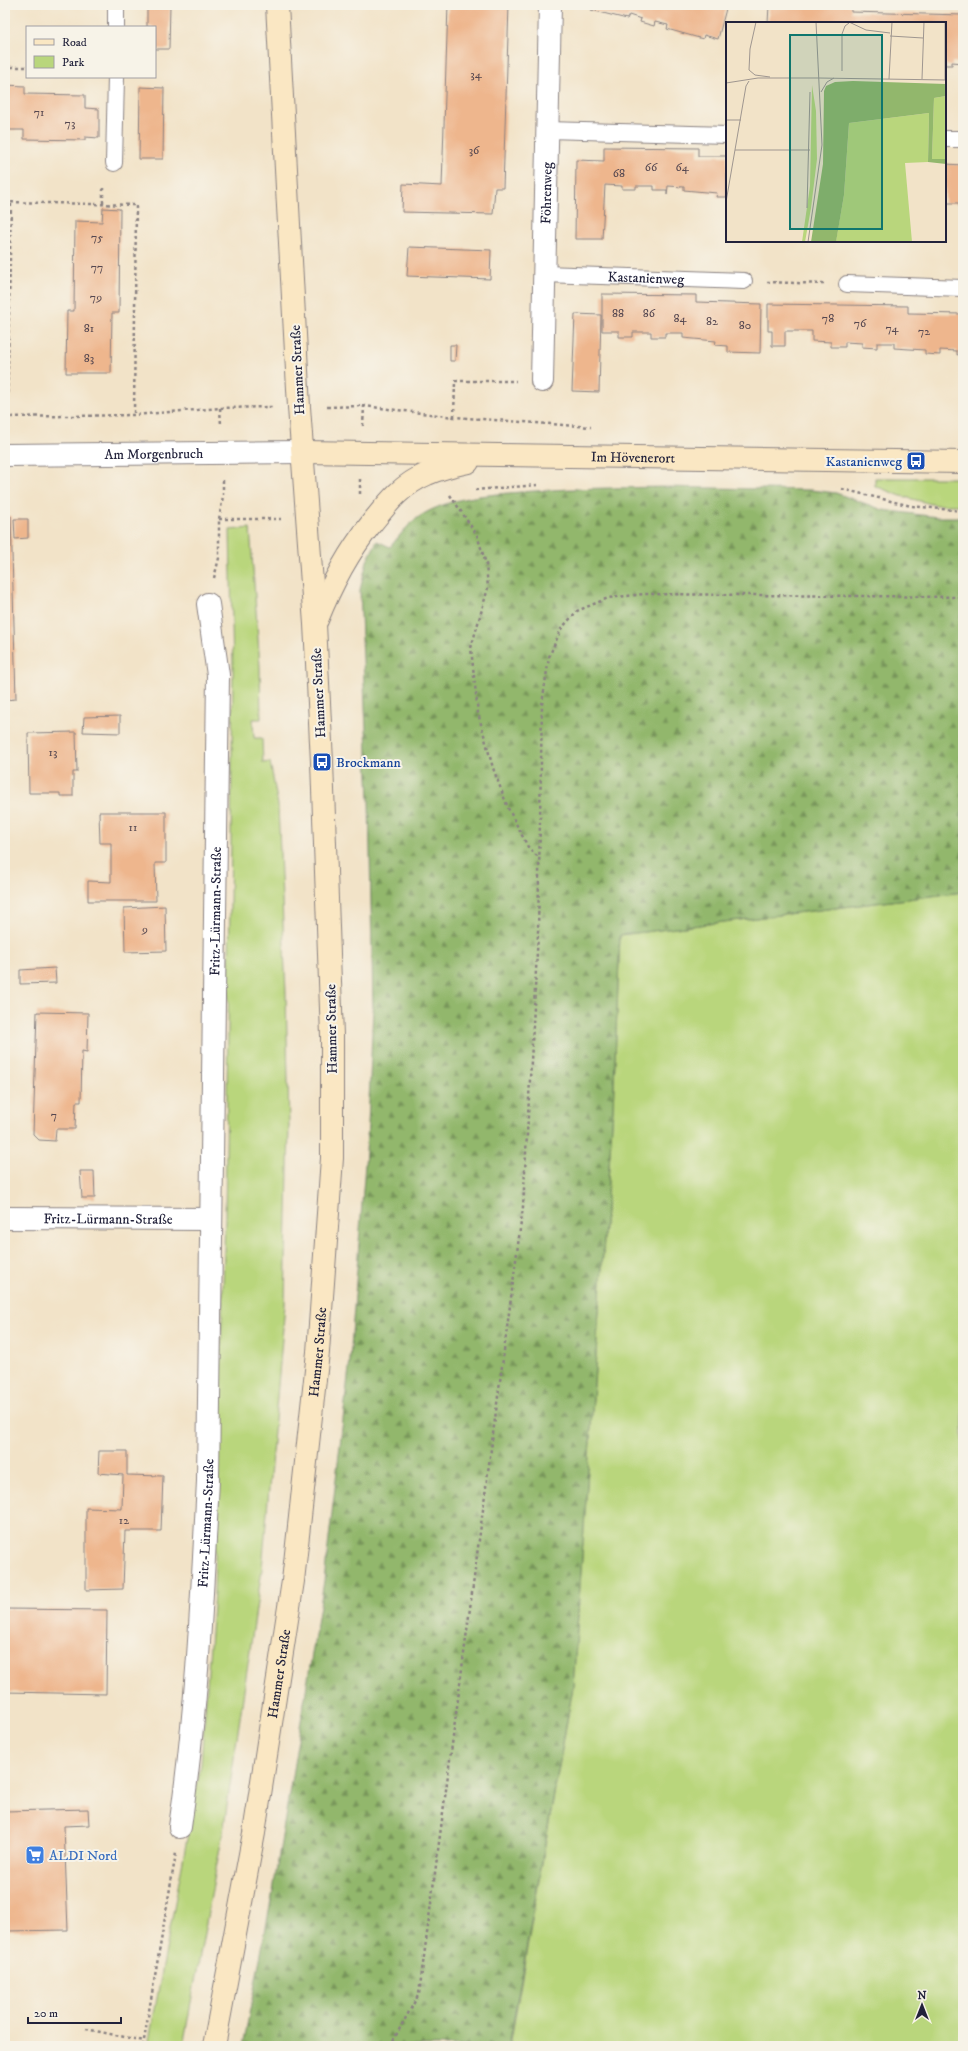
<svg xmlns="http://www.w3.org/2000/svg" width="968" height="2051" font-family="'IM FELL DW Pica',serif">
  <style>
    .green { fill: #b9d67c; stroke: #6e7c5c }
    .forest { fill: url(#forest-firs); stroke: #5a6c54 }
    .building { fill: #eeb68d }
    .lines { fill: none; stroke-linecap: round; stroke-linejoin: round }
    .lane-casing { stroke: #8a8282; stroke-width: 18 }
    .street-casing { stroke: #8a8282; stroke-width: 24 }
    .secondary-casing { stroke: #8a8282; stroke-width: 24 }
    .path { stroke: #8a8282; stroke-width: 2.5; stroke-dasharray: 3 3; stroke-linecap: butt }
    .lane { stroke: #fff; stroke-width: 16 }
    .street { stroke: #fff; stroke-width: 22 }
    .secondary { stroke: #fae7c3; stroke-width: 22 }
    .labels { text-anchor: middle; stroke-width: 4; stroke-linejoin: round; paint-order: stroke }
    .number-label { font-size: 12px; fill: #554750 }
    .street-label { font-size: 14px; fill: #22223b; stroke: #f7f3e8 }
    .transit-label { font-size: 14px; fill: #164399; stroke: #f7f3e8; text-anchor: end }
    .shop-label { font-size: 14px; fill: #366cbe; stroke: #f7f3e8; text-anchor: start }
    .inset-road { fill: none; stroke: #9f9690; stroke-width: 1 }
    .view { fill: #0f766e; fill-opacity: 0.15; stroke: #0f766e; stroke-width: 2 }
    .inset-edge { fill: none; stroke: #22223b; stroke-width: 2 }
  </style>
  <defs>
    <pattern id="forest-firs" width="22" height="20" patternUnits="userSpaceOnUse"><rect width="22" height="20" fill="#92b76c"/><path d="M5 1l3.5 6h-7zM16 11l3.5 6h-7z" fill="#77945a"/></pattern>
  </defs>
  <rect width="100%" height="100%" fill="#f7f3e8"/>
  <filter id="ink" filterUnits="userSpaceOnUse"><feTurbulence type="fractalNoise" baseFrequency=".025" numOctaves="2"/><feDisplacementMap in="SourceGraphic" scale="8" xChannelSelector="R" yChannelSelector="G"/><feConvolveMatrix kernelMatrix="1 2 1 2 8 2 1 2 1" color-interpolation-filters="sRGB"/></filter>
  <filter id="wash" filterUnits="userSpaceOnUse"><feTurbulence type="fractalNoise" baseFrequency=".012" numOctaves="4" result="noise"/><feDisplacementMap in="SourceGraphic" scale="16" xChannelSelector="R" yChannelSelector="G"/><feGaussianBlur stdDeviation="0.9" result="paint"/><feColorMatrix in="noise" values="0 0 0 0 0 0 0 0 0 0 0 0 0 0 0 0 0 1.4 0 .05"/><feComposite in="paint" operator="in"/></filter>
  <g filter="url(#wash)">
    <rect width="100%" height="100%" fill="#f2e3c8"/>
    <path class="green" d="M875 478H963V505H935L901 496 875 486Z
      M250 528 260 666 261 719H253L254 738H262L263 763 270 762 278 805 286 994 289 1125 285 1305 262 1569 224 1826 183 2046H148L201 1764 214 1593 225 1218 231 843 233 669 230 530Z
      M963 892V2046H510L573 1687 613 1109 620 935Z"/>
    <path class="forest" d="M664 487 811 490 836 493 883 510 937 517H963V892L620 935 613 1109 573 1687 509 2046H243L273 1891 324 1581 350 1360 368 1125 373 1009 369 800 360 590 367 561 377 541 390 547C401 534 411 520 427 512 458 496 487 495 521 492 569 488 617 488 664 487Z"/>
    <g id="blocks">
      <path class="building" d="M147 5H170L169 49H155V27H147Z
        M448 5H509L503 188H495L493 214 402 212 403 184 442 186Z
        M593 5H727L718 39 704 35 703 39 667 29 668 25 655 22 654 26 640 22 641 19 629 15 627 19 591 10Z
        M769 5H851V12L963 15V63L952 62V65H945V23H768Z
        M5 85 25 86V94L85 95V108L99 109V138L85 137V140L24 139V130H5Z
        M140 87 164 88 163 159H139Z
        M604 147 698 148V156H727V197H716L717 193 684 190V187L668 186 667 195V190H654V186H636V189H622V186L605 185 602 239H575L576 160 604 161Z
        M945 164 963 165V206L959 207V203H945Z
        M103 208 120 209 119 313H112L111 373H66L67 311H74L75 221 102 222Z
        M409 247 491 250 490 279 407 276Z
        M602 294 696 295V302L761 304 760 353 728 352V346L715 345 716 341 683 338V333H665V337H651V332H633V337H619V331H602Z
        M768 304 908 306V313L963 314V353L957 355V351L940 350V355L925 354V350L894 348V343H877V348L862 347V343L845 342V347H831V342L812 341V331H785V346H772V331H768Z
        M575 314 601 315 599 392 572 391Z
        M450 345H456L455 361H450Z
        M5 516H11L16 699 5 700Z
        M14 519H28V538L15 539Z
        M120 716V733L83 732 84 717Z
        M76 732 77 772H73V796H60V793H29L28 733Z
        M99 812H166V863H155L156 901H88V881L111 882V843H100Z
        M165 906 166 951 125 952 124 908Z
        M55 968 56 983 20 984V970Z
        M37 1012 88 1013 87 1052 82 1051 81 1102H76L75 1129H56L55 1141 39 1140 33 1134Z
        M80 1171H94L95 1198H82Z
        M99 1451H127V1475L163 1476 161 1531H125L123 1589 86 1590V1508L122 1509 123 1475 98 1473Z
        M5 1609 107 1610 106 1694 5 1692Z
        M88 1809 89 1825 64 1826 68 1930 5 1931V1811Z"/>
    </g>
  </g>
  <g filter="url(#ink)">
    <use href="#blocks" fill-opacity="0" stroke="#8a8282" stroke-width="1"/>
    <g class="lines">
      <defs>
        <g id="lane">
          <path d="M116 5V27"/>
          <path d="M547 130 727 135"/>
          <path d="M945 139H963"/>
          <path d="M114 163 116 77"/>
          <path id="s1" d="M544 274 744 281"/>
          <path d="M847 284 963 288"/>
        </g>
        <g id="street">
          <path id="s2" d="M542 381 550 5"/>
          <path id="s3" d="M5 455 303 452"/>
          <path id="s4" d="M5 1218 210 1219"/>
          <path id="s5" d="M180 1827C197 1712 202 1597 208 1481L218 675 208 604"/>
        </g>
        <g id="secondary">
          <path id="s6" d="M303 452 963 462"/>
          <path d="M317 620C331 585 347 554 371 524 388 503 401 485 427 474 440 468 454 465 468 462"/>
          <path id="s7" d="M214 2046 254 1833 293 1581 318 1352 332 1158V1036L322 762 315 624 299 407 277 5"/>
        </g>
      </defs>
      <use href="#lane" class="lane-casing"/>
      <use href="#street" class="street-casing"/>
      <use href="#secondary" class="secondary-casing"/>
      <path class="path" d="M5 67H27
        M5 202 136 205 134 415
        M103 203V185
        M767 282 824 284
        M327 407 364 406 454 417 591 427
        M220 408 221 425
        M5 417 134 415 220 408 272 407
        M7 417 11 203
        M454 417 455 381H516
        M363 426 364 406
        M842 489 911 506 963 511
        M475 490 537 485
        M360 494V479
        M450 495 477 535 486 564 488 588 471 648 478 713 493 768 508 808 528 847 539 858
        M219 519H281
        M214 578 219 558V519L223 496V480
        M86 2029 144 2041
        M143 2046 176 1853
        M390 2046 419 1994 523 1207 538 934 542 704 549 657 561 629 577 611 608 598 645 594 963 597"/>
      <use href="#lane" class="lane"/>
      <use href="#street" class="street"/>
      <use href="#secondary" class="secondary"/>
    </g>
  </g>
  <defs>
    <symbol id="bus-square" viewBox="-11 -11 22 22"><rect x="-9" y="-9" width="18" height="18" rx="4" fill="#1a4fb4" stroke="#f7f3e8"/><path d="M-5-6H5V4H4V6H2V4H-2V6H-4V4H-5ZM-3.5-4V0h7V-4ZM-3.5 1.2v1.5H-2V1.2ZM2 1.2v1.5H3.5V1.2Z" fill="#fff"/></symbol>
    <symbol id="supermarket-square" viewBox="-11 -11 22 22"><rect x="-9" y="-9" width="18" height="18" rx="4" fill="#3f7fe0" stroke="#f7f3e8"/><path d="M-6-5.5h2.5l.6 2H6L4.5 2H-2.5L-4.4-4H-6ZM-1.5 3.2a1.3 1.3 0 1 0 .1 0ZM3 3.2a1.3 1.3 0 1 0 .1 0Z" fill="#fff"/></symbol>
  </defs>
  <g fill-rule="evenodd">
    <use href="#bus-square" x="905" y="450" width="22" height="22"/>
    <use href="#bus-square" x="311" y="751" width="22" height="22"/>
    <use href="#supermarket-square" x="24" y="1844" width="22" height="22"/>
  </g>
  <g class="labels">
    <g class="number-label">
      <text x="476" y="78">34</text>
      <text x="39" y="116">71</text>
      <text x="70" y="127">73</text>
      <text x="474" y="154">36</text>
      <text x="651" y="171">66</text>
      <text x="682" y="171">64</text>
      <text x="619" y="177">68</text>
      <text x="97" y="241">75</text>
      <text x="97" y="271">77</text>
      <text x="96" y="301">79</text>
      <text x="618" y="317">88</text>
      <text x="649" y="317">86</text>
      <text x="680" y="322">84</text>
      <text x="828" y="322">78</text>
      <text x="712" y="325">82</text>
      <text x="860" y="327">76</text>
      <text x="745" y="329">80</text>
      <text x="89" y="332">81</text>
      <text x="892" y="332">74</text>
      <text x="924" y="335">72</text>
      <text x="89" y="362">83</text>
      <text x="53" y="756">13</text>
      <text x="133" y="831">11</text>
      <text x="145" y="933">9</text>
      <text x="54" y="1119">7</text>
      <text x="124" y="1524">12</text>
    </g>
    <g class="street-label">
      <text dy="5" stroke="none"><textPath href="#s2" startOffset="188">Föhrenweg</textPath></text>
      <text dy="5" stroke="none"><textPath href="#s1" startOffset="102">Kastanienweg</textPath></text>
      <text transform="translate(297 370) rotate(-93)" y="5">Hammer Straße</text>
      <text dy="5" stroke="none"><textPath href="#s3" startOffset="149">Am Morgenbruch</textPath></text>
      <text dy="5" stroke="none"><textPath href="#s6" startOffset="330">Im Hövenerort</textPath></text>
      <text transform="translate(318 693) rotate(-93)" y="5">Hammer Straße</text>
      <text dy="5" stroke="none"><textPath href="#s5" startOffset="917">Fritz-Lürmann-Straße</textPath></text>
      <text transform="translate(331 1029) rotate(-91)" y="5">Hammer Straße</text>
      <text dy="5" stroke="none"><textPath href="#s4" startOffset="103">Fritz-Lürmann-Straße</textPath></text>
      <text dy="5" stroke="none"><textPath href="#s7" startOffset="702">Hammer Straße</textPath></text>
      <text dy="5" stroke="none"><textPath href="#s5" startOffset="305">Fritz-Lürmann-Straße</textPath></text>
      <text dy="5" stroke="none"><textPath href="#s7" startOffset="378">Hammer Straße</textPath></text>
    </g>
    <g class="transit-label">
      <text x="902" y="466">Kastanienweg</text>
      <text x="336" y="767" text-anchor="start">Brockmann</text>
    </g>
    <g class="shop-label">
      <text x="49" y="1860">ALDI Nord</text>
    </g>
  </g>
  <g transform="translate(726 22)">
    <rect width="220" height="220" fill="#f2e3c8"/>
    <path d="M86 63 90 89 91 137 85 186 79 220H76L84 164ZM220 74V137H206L208 76ZM203 91 202 140 179 141 186 220 110 219 118 173 123 101Z" fill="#b9d67c"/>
    <path d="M127 59 220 62V74L208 76 206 137H220V142L202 140 203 91 123 101 118 173 110 220H85L97 142 98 69 100 64 109 60Z" fill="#92b76c"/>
    <path class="inset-road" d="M30 0 24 27 23 48 29 53 44 55M123 0 140 8 164 11M219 0V58M164 14 197 16M116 49V12L119 4 123 1M93 56 220 58M163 57 166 0M196 57 198 0M0 61 32 56H93M95 70 101 60 108 56M0 98H15M9 128H84M0 180 20 64 23 59M81 186 84 70M82 220 96 123 90 0"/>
    <path class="view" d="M64 13H156V207H64Z"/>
    <rect width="220" height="220" class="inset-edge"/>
  </g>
  <rect width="968" height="2051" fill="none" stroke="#f7f3e8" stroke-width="20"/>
  <rect x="26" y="26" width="130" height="52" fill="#f7f3e8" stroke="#a29fa3"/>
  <rect x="34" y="39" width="20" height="6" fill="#fae7c3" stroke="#a29fa3"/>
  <text x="62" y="46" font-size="12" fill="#22223b">Road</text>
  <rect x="34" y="56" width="20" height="12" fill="#b9d67c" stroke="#a29fa3"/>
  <text x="62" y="66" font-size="12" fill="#22223b">Park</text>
  <g transform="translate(922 2005)" stroke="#f7f3e8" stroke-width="3" paint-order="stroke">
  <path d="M0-3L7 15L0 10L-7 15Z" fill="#22223b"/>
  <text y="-6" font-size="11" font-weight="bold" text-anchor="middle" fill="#22223b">N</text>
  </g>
  <path d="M28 2017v6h93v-6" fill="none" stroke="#22223b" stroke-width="2"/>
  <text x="34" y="2017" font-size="12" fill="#22223b" stroke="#f7f3e8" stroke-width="3" paint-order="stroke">20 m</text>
</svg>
